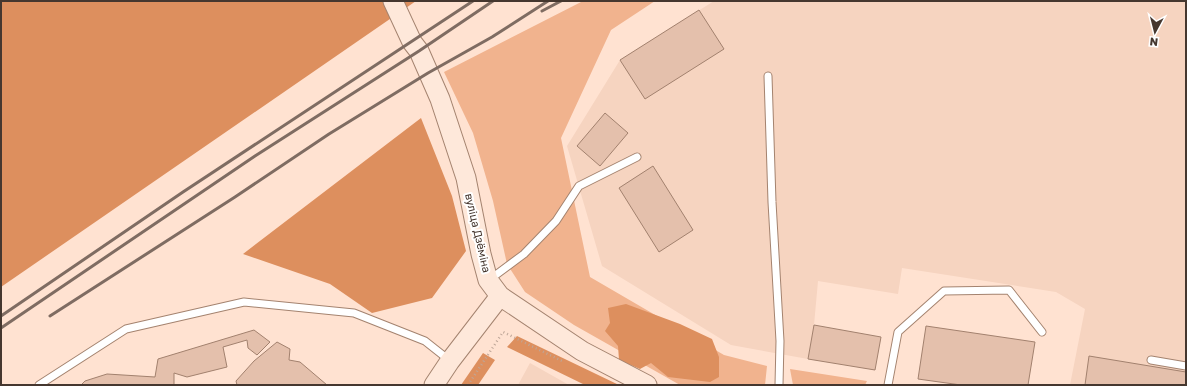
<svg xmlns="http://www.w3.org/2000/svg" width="1187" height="386" font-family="'Golos Text',sans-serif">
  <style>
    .built { fill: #f6d4c0 }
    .green { fill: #f1b38e }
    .forest { fill: #dd8f5e }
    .building { fill: #e4c0ac; stroke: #a2816e }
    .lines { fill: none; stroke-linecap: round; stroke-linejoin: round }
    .lane-casing { stroke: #a4836f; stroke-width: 9 }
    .secondary-casing { stroke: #a4836f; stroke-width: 21 }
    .path { stroke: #bea698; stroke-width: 2.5; stroke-dasharray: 1 3; stroke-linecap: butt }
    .lane { stroke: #fff; stroke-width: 7 }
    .secondary { stroke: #fee8da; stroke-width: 19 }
    .rail { stroke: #7f6c62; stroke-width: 3 }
    .labels { text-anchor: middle; stroke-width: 4; stroke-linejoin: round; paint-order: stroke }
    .street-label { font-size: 11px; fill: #45372f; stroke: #fff }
  </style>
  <rect width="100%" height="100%" fill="#ffe2d1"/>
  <path class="built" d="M714 1H1186V385H1070L1085 309 1056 292 902 268 898 294 818 281 814 325 808 359 731 345 602 266 567 146 620 60Z
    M530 363 569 385H518Z"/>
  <path class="green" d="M583 1H655L611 30 561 138 590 277 724 355 767 366 765 385H680L574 325 525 292 507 264 493 201 473 133 444 72Z
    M790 369 867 381 865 385H793Z"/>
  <path class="forest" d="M1 1H416L1 287Z
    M421 118 452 196 466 251 432 298 372 313 330 284 243 254Z
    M626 304 680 324 712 339 719 357V377L710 382 668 377 651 363 640 369 619 360 618 346 605 331 610 323 608 308Z
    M517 336 619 385H585L507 347Z
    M483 353 495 360 478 385H461Z"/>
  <path class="building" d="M699 10 724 49 645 99 620 60Z
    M605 113 628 133 600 166 577 146Z
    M653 166 693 230 659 252 619 188Z
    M814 325 881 337 875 370 808 359Z
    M926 326 1035 342 1028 385H961L918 379Z
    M254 330 270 342 257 355 248 348 247 340 223 347 227 367 187 377 174 373V385H81L85 381 107 374 155 377 158 359Z
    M277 342 290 349 289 360 300 362 327 385H237L236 381 254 361Z
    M1089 356 1186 372V385H1085Z"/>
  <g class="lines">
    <defs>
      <path id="lane" d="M768 76 772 202 780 341 779 385
        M489 280 524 254 556 221 579 186 637 157
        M1151 360 1186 366
        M39 385 126 329 244 302 354 313 425 341 449 360
        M888 385 898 332 944 291 1009 290 1042 332"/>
      <path id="secondary" d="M393 1 412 42 419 51 440 99 466 178 481 254 488 280 500 296 582 351 647 385
        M434 385 450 361 500 296"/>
    </defs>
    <use href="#lane" class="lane-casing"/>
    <use href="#secondary" class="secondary-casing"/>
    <path class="path" d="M468 385 503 332 564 362"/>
    <use href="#lane" class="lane"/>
    <use href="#secondary" class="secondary"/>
    <path class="rail" d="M542 11 561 1
      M1 316 183 192 473 1
      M50 316 235 197 329 134 428 73 492 37 548 1
      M1 328 255 156 419 51 493 1"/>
  </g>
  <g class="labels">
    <g class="street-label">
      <text transform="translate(478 233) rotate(77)" y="4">вуліца Дзёміна</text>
    </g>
  </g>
  <rect width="1187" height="386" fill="none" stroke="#45372f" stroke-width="4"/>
  <g transform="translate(1155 32) rotate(187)" stroke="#ffffff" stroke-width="3" paint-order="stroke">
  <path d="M0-3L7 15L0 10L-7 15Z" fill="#45372f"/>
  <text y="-6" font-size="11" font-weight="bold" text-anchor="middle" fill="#45372f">N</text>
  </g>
</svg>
